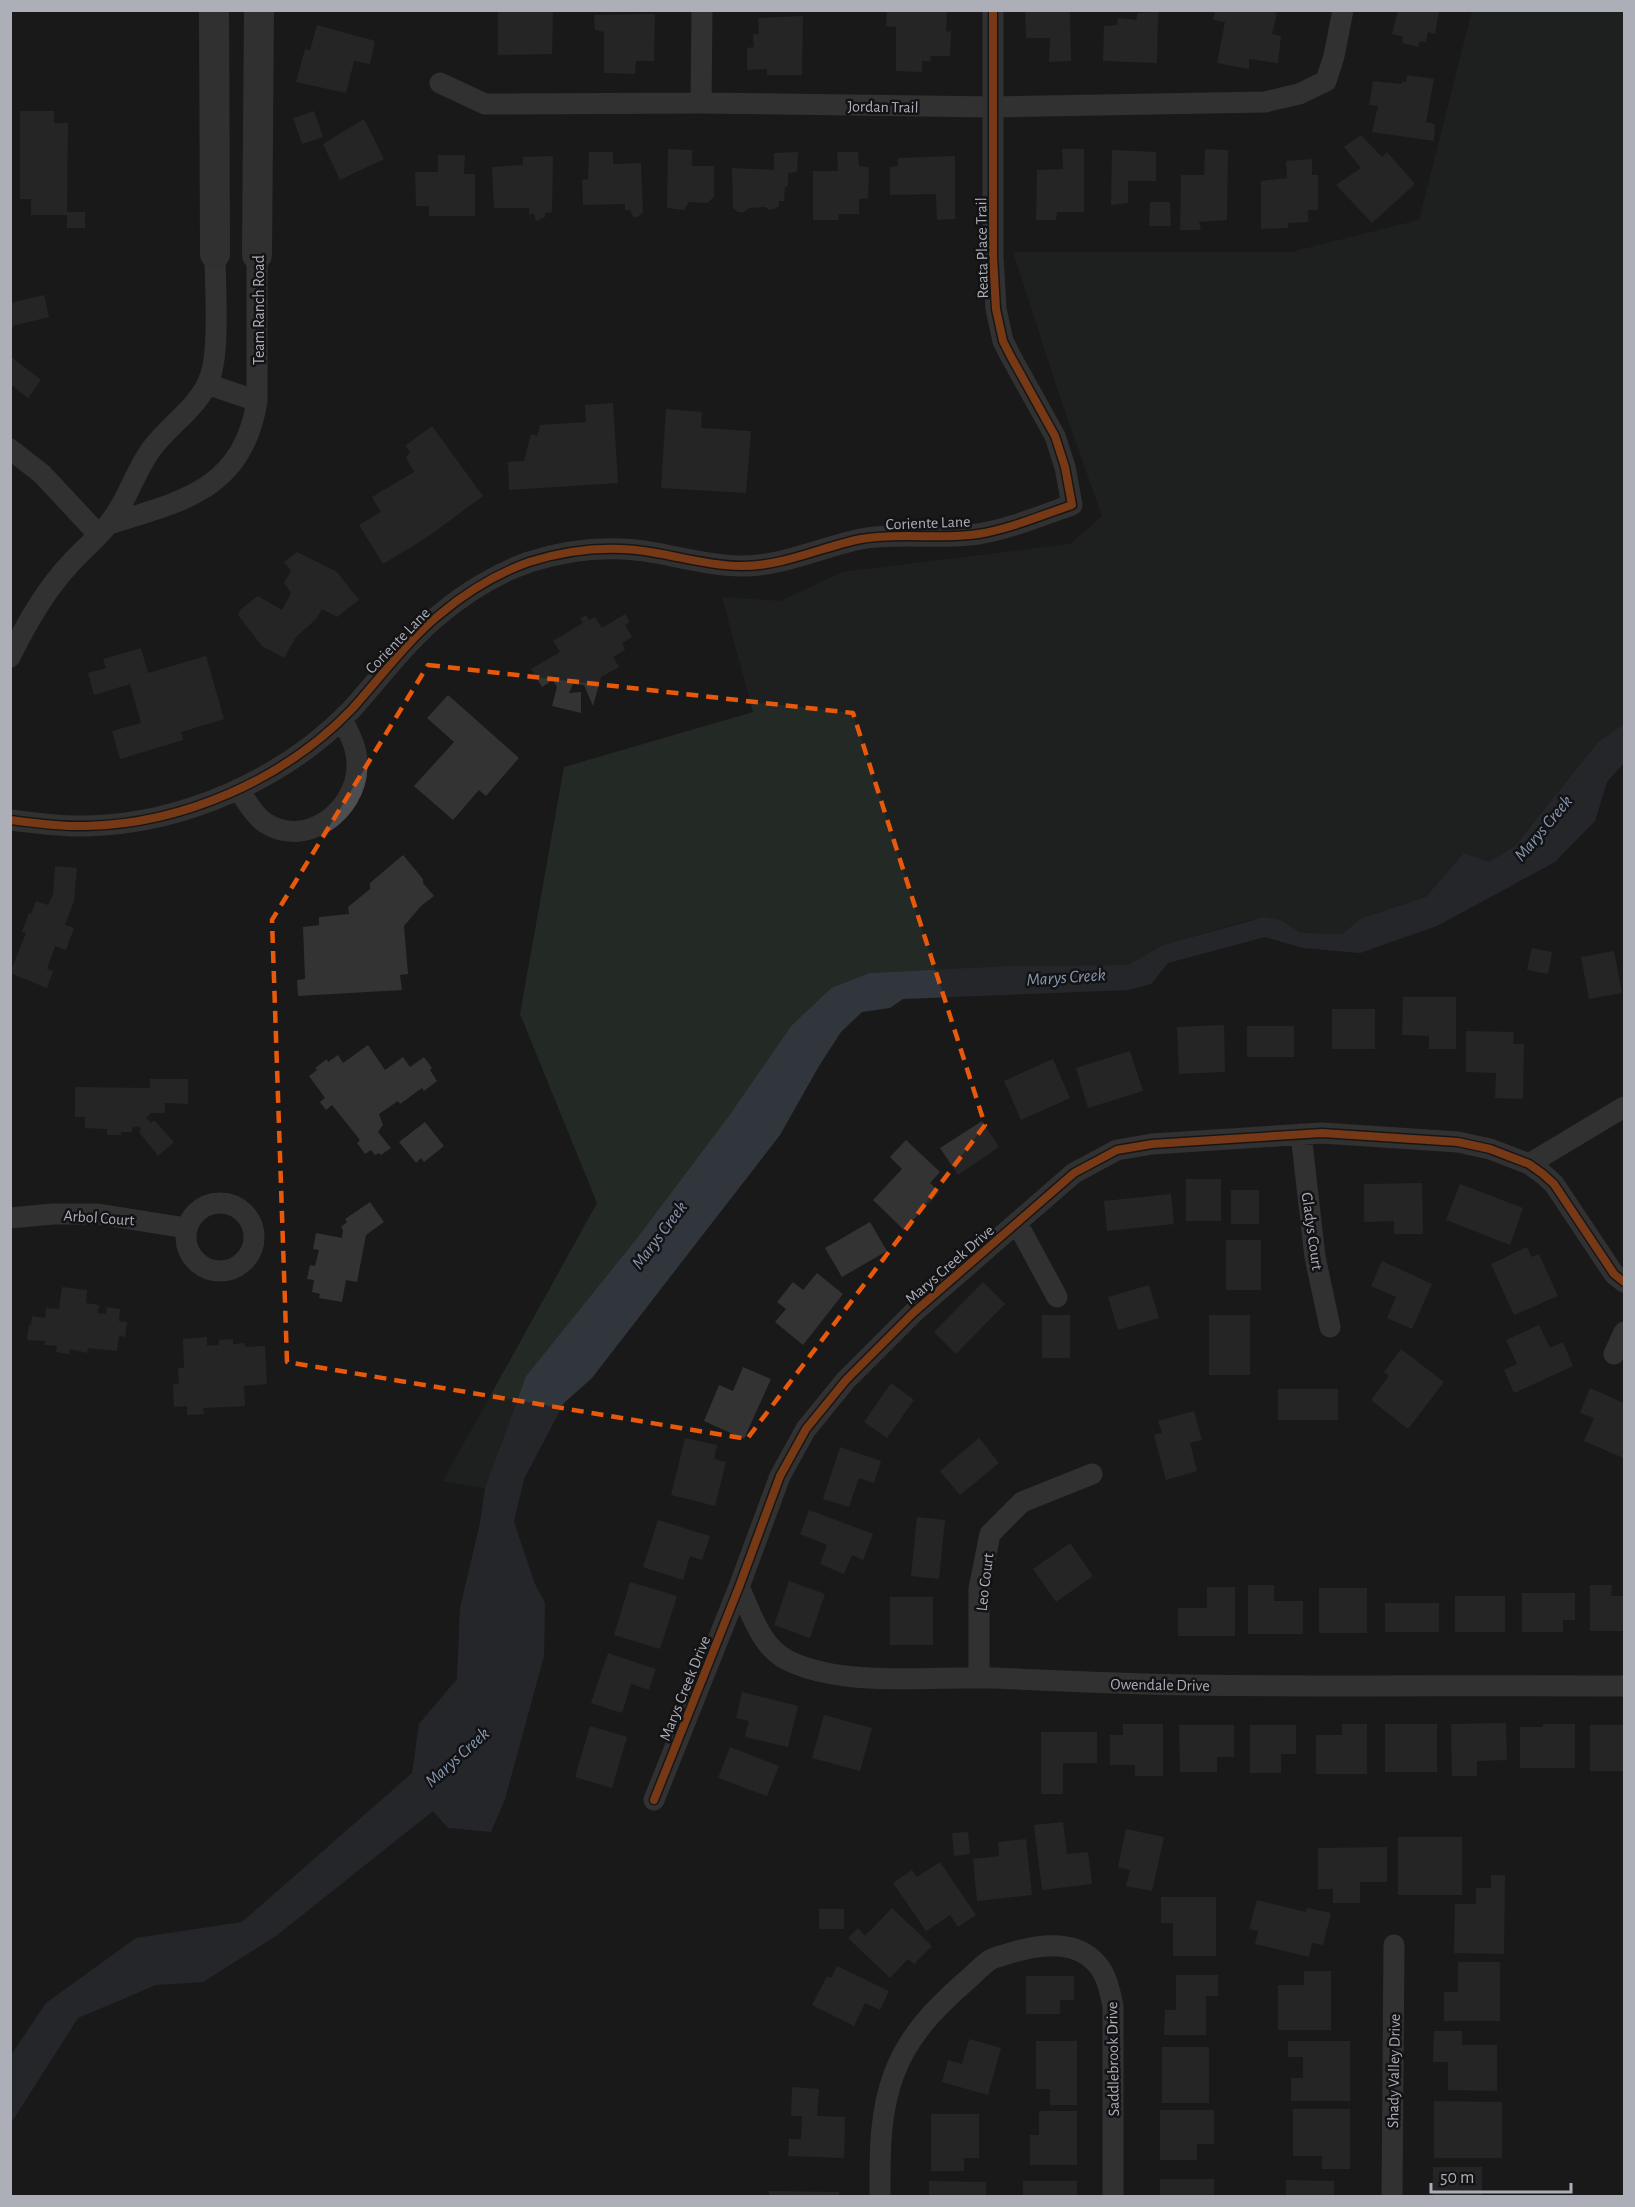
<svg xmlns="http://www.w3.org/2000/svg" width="1635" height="2207" font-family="'Alegreya Sans',sans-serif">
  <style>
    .green { fill: #232924 }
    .water { fill: #31363d }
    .building { fill: #333334 }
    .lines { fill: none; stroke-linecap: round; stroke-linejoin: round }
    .street { stroke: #4e4e51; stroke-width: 21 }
    .secondary { stroke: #4c4c4f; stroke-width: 30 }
    .cycleway-casing { stroke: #131315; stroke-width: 11 }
    .cycleway { stroke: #e95d12; stroke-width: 8 }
    .marked { fill: none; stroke: #e8590c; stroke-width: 4.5; stroke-dasharray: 12 8; stroke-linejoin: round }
    .labels { text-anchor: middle; stroke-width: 5; stroke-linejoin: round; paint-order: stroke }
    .street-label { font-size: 16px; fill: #acaeb8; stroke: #131315 }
    .water-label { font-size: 18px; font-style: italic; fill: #8797af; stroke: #131315 }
  </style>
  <rect width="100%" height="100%" fill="#191919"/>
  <path class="green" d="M1472 11H1624V724L1598 742 1515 846 1489 862 1464 853 1426 897 1360 919 1342 934 1301 933 1281 920H1249L1163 945 1128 965 1007 966 869 973 831 988 791 1026 728 1117 637 1238 526 1376 485 1488 443 1481 597 1203 520 1014 564 767 753 712 722 597 781 601 842 572 1070 544 1102 516 1061 400 1013 252H1291L1419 220Z"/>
  <path class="water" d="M1624 724V763L1607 782 1595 821 1555 862 1437 926 1360 953 1303 948 1265 937 1168 963 1151 984 1128 990 903 999 890 1008 862 1012 841 1032 819 1066 780 1135 592 1378 564 1403 524 1479 514 1522 535 1584 545 1603 544 1656 505 1799 491 1832 448 1828 433 1811 276 1936 203 1982 156 1985 78 2018 11 2123V2055L46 2003 136 1938 242 1922 412 1773 419 1724 457 1679 460 1608 480 1523 485 1488 526 1376 637 1238 728 1117 791 1026 831 988 869 973 1007 966 1128 965 1163 945 1264 917 1281 920 1301 933 1342 934 1360 919 1426 897 1464 853 1489 862 1515 846 1598 742Z"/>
  <path class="building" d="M498 10H553L552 54 498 55Z
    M1025 10 1070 12 1071 61 1049 62 1050 38H1026Z
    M1215 10H1264L1277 13 1272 34 1281 36 1278 63 1249 59V69L1217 63 1225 22 1213 20Z
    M1398 10H1439L1435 34 1428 32 1426 42 1420 41 1418 47 1402 43 1403 37 1392 34Z
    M887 11H947L946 32 951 31 950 56H930L931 61H922V72L896 71V27L886 26Z
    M1158 12 1157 63 1103 61 1104 26 1117 25 1118 18 1136 20 1138 13Z
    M655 14 654 61H636L635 74 604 73V32L595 30 594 15Z
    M803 16 802 75H767V69L747 70V48L754 47 753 34H759L758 18Z
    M317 25 375 41 370 64 354 61 346 93 296 82 305 49 310 50Z
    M1407 75 1434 79 1426 122 1435 124 1434 141 1372 132 1378 106 1369 105 1373 81 1401 84 1403 81 1406 82Z
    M20 111H54V123H68L67 212H85V228H67V215H31V199H20Z
    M314 111 323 137 302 144 293 118Z
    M364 119 384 159 340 180 323 144Z
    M1361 135 1382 157 1387 152 1415 184 1372 223 1336 185 1361 168 1344 147Z
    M668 149 692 150V166H714V197L707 203 689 202 684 210 667 208Z
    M1062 149H1084V212H1057L1056 220H1036L1037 170 1063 169Z
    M1205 149 1228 150 1227 220 1199 222 1201 230H1180L1181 175H1204Z
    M1112 150 1156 152V181H1128V203L1111 205Z
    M589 152H613V164L641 163 643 213 637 217H633L630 210H625V204L583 205 582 180 588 179Z
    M798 152 797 172 788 173V186L785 187 784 201H779V206L774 209 769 210 765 207 749 208 744 212H738L733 208 732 168 774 170V153Z
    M837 152H858L859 166 869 167 868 198 859 199V214H839L838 220H813V171H838Z
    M438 155H465L464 174H475V216H429V206H416L415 172H438Z
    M553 156 552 212 545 213V217L536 221 534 214H529V208H494L492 167 523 165V157Z
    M955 156V219L937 220 936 194 890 195V167L898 166V158Z
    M1312 159V175H1318V210H1308V222L1288 223V228L1261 229V181L1287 178 1286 161Z
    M1150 202H1170L1171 226H1149Z
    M44 295 49 317 13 326 10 336V303Z
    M10 356 41 380 28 398 10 384Z
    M613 403 618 483 509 490 508 462 524 461 531 434 537 436 540 425 586 422 585 405Z
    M666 409 702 412 701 428 751 431 746 493 661 488Z
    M432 426 483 496 426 538 383 564 359 525 381 512 372 497 414 472 406 458 410 452 405 446Z
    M297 552 337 572 359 600 337 617 322 609 316 619 296 637 284 658 262 646 238 615 241 609 258 596 282 610 291 593 284 583 291 571 284 562Z
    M625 614 630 622 625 625 632 637 622 643 625 650 613 657 619 667 601 677 593 706 584 685 573 684 569 693 581 692V713L552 706 557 687 553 680 542 687 531 669 560 652 553 641 583 623 580 619 586 615 589 620 595 617 602 628Z
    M141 648 148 673 206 656 224 719 181 732 183 740 120 759 112 731 141 723 130 684 94 695 88 673 106 668 103 659Z
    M448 695 519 758 486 796 479 790 453 820 414 786 454 742 427 718Z
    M403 855 423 879V883L434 896 421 906 404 926 408 974 400 975 402 990 298 996 297 980 305 979 303 927 319 925V917L349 914 348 907 370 889V883Z
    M55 866 77 868 74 901 65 925 74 928 66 950 55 946 47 969 53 971 47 988 10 973 26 933 22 932 29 913 31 914 36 901 48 905 53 894Z
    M1532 948 1552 952 1548 974 1527 970Z
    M1614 951 1622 993 1589 999 1581 957Z
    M1403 997H1456V1049H1429V1036L1402 1035Z
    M1332 1009H1375V1049H1332Z
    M1224 1025 1225 1072 1179 1074 1177 1027Z
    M1247 1026H1294V1057H1247Z
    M1466 1031 1514 1032 1513 1044H1524L1523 1099 1495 1098 1496 1073 1466 1072Z
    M368 1045 385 1070 403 1057 410 1067 424 1057 432 1068 430 1070 437 1081 424 1091 422 1088 400 1104 398 1101 379 1114 383 1125 378 1132 391 1148 381 1155 379 1153 375 1155 371 1150 365 1154 357 1143 360 1140 332 1105 326 1110 320 1102 325 1098 309 1076 317 1070 315 1068 327 1059 328 1062 338 1055 343 1063Z
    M1130 1051 1143 1091 1088 1108 1076 1068Z
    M1053 1059 1070 1098 1021 1120 1004 1081Z
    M150 1079H188V1104L165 1103V1113H151L146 1118 151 1123 154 1120 174 1142 158 1156 139 1132 141 1129 138 1126 132 1128V1132H121V1135H107V1129L85 1128V1117H75V1087L150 1088Z
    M982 1121 999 1147 958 1175 940 1148Z
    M425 1122 444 1146 424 1162 421 1158 416 1163 399 1142Z
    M906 1140 940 1172 930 1183 940 1192 904 1230 873 1200 902 1169 890 1157Z
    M1186 1179H1221V1221H1186Z
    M1422 1183 1423 1234H1394V1221L1364 1222V1184Z
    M1460 1184 1523 1208 1510 1245 1446 1220Z
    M1231 1190H1259V1224H1231Z
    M1171 1194 1174 1224 1107 1231 1104 1201Z
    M370 1202 384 1222 366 1235 357 1282 346 1280 342 1302 319 1298 320 1294 312 1292 314 1280 307 1279 310 1265 315 1266 319 1250 313 1249 316 1233 342 1238 343 1230 341 1227 347 1222 345 1219Z
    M870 1222 887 1251 842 1277 825 1248Z
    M1226 1240H1261V1290H1226Z
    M1527 1247 1532 1257 1539 1254 1558 1296 1514 1315 1491 1264Z
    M1382 1261 1432 1284 1412 1329 1387 1318 1396 1297 1371 1286Z
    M817 1273 843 1294 803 1345 775 1322 786 1309 777 1302 793 1282 803 1290Z
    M983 1282 1005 1304 956 1354 934 1332Z
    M1149 1285 1159 1318 1118 1330 1108 1297Z
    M62 1287 87 1290 86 1303 99 1305 98 1313 106 1314 107 1307 120 1309 119 1321 127 1322 125 1337 119 1336 117 1351 88 1348 87 1353 70 1349 69 1354 56 1352 57 1346 44 1345 45 1341 27 1340 29 1325H31L32 1316 45 1318 46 1308 59 1309Z
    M1042 1315H1070V1358H1042Z
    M1209 1315H1250V1375H1209Z
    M1539 1325 1550 1348 1563 1342 1573 1366 1514 1393 1504 1370 1517 1364 1506 1340Z
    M207 1337V1346L219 1345V1340L233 1339V1344L245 1343V1347L265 1346 267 1384 244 1386 245 1406 203 1408 204 1414 187 1415V1406L174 1407 173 1384H179L178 1368H184L183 1339Z
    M1401 1349 1444 1382 1408 1429 1371 1400 1389 1376 1384 1372Z
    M743 1367 771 1379 744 1439 704 1421 719 1385 733 1391Z
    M891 1383 914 1400 887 1438 864 1422Z
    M1590 1388 1624 1403 1623 1458 1584 1441 1594 1418 1580 1413Z
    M1278 1389H1338V1420H1278Z
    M1194 1411 1202 1440 1190 1443 1197 1471 1166 1480 1154 1435 1162 1433 1158 1421Z
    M685 1438 717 1445 714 1459 726 1462 715 1506 671 1495Z
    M979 1438 999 1463 960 1495 940 1471Z
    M840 1447 881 1461 874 1483 859 1478 849 1507 823 1499Z
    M809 1510 873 1534 863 1560 852 1555 844 1574 820 1564 827 1545 800 1534Z
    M917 1517 945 1520 939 1579 911 1576Z
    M658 1520 710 1536 702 1560 690 1556 683 1580 643 1567Z
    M1070 1543 1093 1576 1056 1602 1033 1569Z
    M789 1581 825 1594 810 1638 774 1625Z
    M630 1582 677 1596 660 1649 614 1635Z
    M1248 1585H1274V1601H1303V1634H1248Z
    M1590 1585H1612L1611 1596H1624V1631H1590Z
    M1207 1587H1235V1636H1178V1608H1207Z
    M1319 1588H1367V1633H1319Z
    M1522 1593H1575V1620H1563V1632H1522Z
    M1455 1596H1505V1632H1455Z
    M890 1597H933V1645H890Z
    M1385 1603H1439V1632H1385Z
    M608 1653 656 1669 649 1690 631 1684 622 1713 591 1703Z
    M742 1692 798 1706 788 1747 745 1737 749 1721 736 1718Z
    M824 1715 872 1728 860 1771 812 1758Z
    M1506 1723 1507 1760 1477 1761V1776H1452L1451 1724Z
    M1123 1724H1163V1776H1135V1765H1110V1735H1123Z
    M1342 1724H1367V1774H1316V1735H1342Z
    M1385 1724H1437V1772H1385Z
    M1543 1724H1575V1768H1520V1727H1543Z
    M1179 1725H1234V1757H1217V1772H1180Z
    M1250 1725H1296V1754H1281V1773H1250Z
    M1590 1725H1624V1771H1590Z
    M590 1726 627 1737 612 1788 575 1777Z
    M1041 1732H1097V1763H1063V1794H1041Z
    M730 1747 779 1766 767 1796 718 1778Z
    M1063 1822 1067 1854 1088 1852 1092 1884 1042 1890 1034 1825Z
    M1126 1829 1164 1837 1152 1891 1126 1886 1130 1870 1118 1867Z
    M968 1832 970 1854 954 1856 952 1833Z
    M1398 1837H1462V1895H1398Z
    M1026 1839 1032 1895 977 1901 973 1859 999 1856 998 1842Z
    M1387 1847V1882H1360V1903H1333V1889H1318V1848Z
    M940 1862 976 1915 958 1927 950 1915 926 1931 893 1883 912 1870 917 1877Z
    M1491 1875H1505L1504 1954 1454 1953 1455 1904H1476V1888H1491Z
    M1161 1897H1216V1956H1173V1923H1161Z
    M1257 1900 1306 1912 1307 1908 1331 1913 1323 1945 1312 1943 1309 1957 1255 1944 1258 1931 1249 1929Z
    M892 1908 932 1946 914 1964 908 1959 890 1978 848 1938 858 1928 865 1936Z
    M819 1909H844V1929H819Z
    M1458 1962H1500V2021H1444V1992H1458Z
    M837 1966 889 1991 880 2010 865 2003 854 2026 812 2005 827 1976 831 1978Z
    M1304 1971H1331V2030H1278V1985H1304Z
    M1176 1975H1218V1996H1206V2035H1164L1165 2010H1176Z
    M1026 1976H1074V2000H1060V2014H1026Z
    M1434 2031H1462V2045H1497V2091L1448 2090V2062H1433Z
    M969 2039 1001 2048 988 2095 942 2082 948 2060 962 2064Z
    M1036 2041H1077V2105H1050V2089H1036Z
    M1288 2041H1350V2101H1291V2078H1303V2057H1288Z
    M1162 2047H1209V2103H1162Z
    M792 2087 819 2089 817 2116 845 2117 844 2158 788 2156 789 2139H801L802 2116H791Z
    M1434 2101 1502 2102V2158H1434Z
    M1293 2109H1350V2169H1322V2156H1293Z
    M1160 2110H1214V2144H1197V2160H1160Z
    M1039 2111H1077V2165H1030V2135H1039Z
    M931 2114H979V2158H964V2171H931Z
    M1433 2167H1482V2196H1433Z
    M1160 2179H1214V2196H1160Z
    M1286 2180 1334 2181V2196H1286Z
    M929 2181 986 2182V2196H929Z
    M1023 2181H1077V2196H1023Z
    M769 2191 839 2192V2196H769Z"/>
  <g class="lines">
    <path class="street" d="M440 83 485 104 701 103 994 107 1265 102 1299 94 1326 81 1334 56 1343 10
      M701 103 702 10
      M207 384 257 401
      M10 449 42 474 98 534
      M109 524C184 501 243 489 257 401V255
      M10 657C26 624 44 592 69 565 82 550 98 538 110 522 128 500 135 470 153 447 171 423 200 406 210 377 220 349 215 286 215 254
      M238 789C246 800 253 814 264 822 305 850 356 811 357 767 358 749 350 735 342 719
      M10 820C35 823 61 827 86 826 183 824 285 779 352 709 379 679 408 640 439 615 465 593 498 573 529 562 570 549 614 545 656 553 685 558 713 566 742 566 784 566 821 547 861 539 899 532 939 540 978 534 1010 529 1042 515 1072 505L1065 467 1055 436 1010 355 1003 341 996 309 993 256V10
      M1301 1134 1315 1257 1330 1327
      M1529 1164 1624 1107
      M186 1237a34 34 0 1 1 68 0a34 34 0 1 1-68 0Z
      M10 1218 53 1214H98L186 1228
      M1017 1223 1057 1297
      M1614 1354 1624 1332
      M739 1587C751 1612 760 1646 787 1660 843 1688 931 1676 994 1678 1059 1681 1125 1684 1190 1685 1335 1687 1480 1685 1624 1686
      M979 1678V1589L990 1534 1022 1502 1092 1474
      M654 1800 739 1587 780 1476 806 1429 846 1380 913 1313 1074 1173 1117 1150 1152 1144 1322 1133 1458 1142 1490 1149 1529 1164 1543 1174 1554 1184 1614 1274 1624 1282
      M880 2196C880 2155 879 2114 894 2074 908 2036 935 2008 966 1981 973 1975 981 1966 990 1960 995 1957 1001 1956 1007 1954 1035 1945 1075 1938 1097 1964 1107 1975 1110 1992 1113 2006V2196
      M1392 2196 1394 1945"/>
    <path class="secondary" d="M214 10 215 254
      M257 255 259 10"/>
    <defs>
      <path id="cycleway" d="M10 820C35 823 61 827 86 826 183 824 285 779 352 709 379 679 408 640 439 615 465 593 498 573 529 562 570 549 614 545 656 553 685 558 713 566 742 566 784 566 821 547 861 539 899 532 939 540 978 534 1010 529 1042 515 1072 505L1065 467 1055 436 1010 355 1003 341 996 309 993 256V10
        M654 1800 739 1587 780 1476 806 1429 846 1380 913 1313 1074 1173 1117 1150 1152 1144 1322 1133 1458 1142 1490 1149 1529 1164 1543 1174 1554 1184 1614 1274 1624 1282"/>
    </defs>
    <use href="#cycleway" class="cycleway-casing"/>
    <use href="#cycleway" class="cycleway"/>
  </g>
  <path d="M0 0H1635V2207H0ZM428 665 853 713 985 1125 747 1439 287 1362 272 920Z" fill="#191919" fill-opacity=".55" fill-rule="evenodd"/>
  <path class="marked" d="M428 665 853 713 985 1125 747 1439 287 1362 272 920Z"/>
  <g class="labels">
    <g class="street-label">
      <text transform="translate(883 106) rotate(1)" y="6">Jordan Trail</text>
      <text transform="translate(981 248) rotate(-91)" y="6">Reata Place Trail</text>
      <text transform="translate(258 310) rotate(-90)" y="6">Team Ranch Road</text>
      <text transform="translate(928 522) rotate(-2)" y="6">Coriente Lane</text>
      <text transform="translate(397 640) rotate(-46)" y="6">Coriente Lane</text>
      <text transform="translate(99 1217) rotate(4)" y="6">Arbol Court</text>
      <text transform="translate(1313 1231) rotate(82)" y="6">Gladys Court</text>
      <text transform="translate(949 1264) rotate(-41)" y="6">Marys Creek Drive</text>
      <text transform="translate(984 1582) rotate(-83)" y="6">Leo Court</text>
      <text transform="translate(1160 1684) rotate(1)" y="6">Owendale Drive</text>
      <text transform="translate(684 1688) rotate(-68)" y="6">Marys Creek Drive</text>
      <text transform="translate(1112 2059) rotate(-91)" y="6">Saddlebrook Drive</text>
      <text transform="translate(1393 2071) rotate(-89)" y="6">Shady Valley Drive</text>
    </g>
    <g class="water-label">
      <text transform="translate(1543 828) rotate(-50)" y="6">Marys Creek</text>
      <text transform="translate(1066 977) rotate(-4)" y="6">Marys Creek</text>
      <text transform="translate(659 1235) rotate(-53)" y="6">Marys Creek</text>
      <text transform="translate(457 1757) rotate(-42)" y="6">Marys Creek</text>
    </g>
  </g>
  <rect width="1635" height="2207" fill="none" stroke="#acaeb8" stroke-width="24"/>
  <path d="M1431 2183v9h140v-9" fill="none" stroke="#acaeb8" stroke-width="3"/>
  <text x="1440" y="2183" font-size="18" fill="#acaeb8" stroke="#131315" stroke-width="4.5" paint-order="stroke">50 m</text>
</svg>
